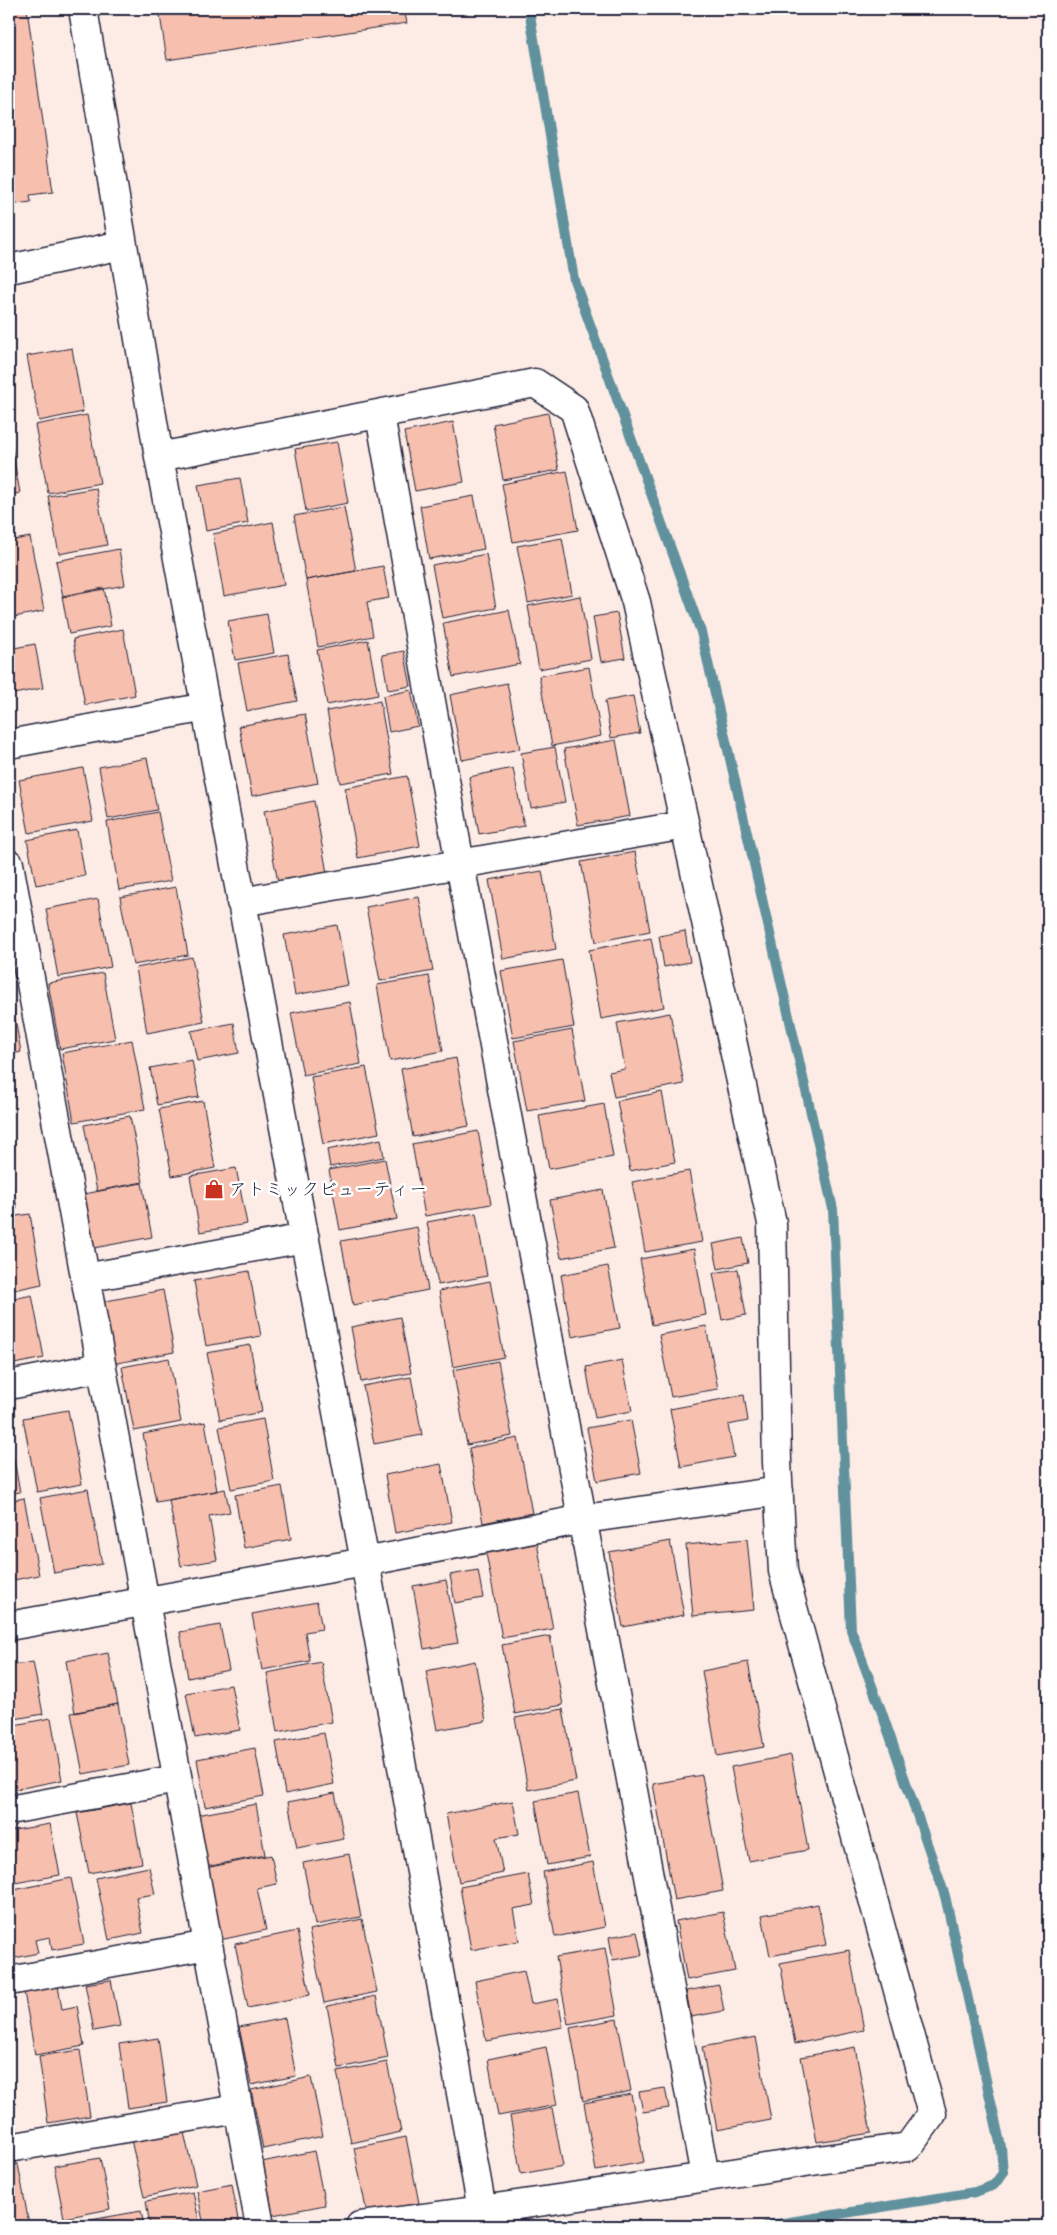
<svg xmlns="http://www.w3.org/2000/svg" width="1057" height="2235" font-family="'Shantell Sans','Klee One',sans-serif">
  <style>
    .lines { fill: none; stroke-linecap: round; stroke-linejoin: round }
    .stream { stroke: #60919d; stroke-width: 10 }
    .building { fill: #f7bfad; stroke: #22223b }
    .minor-casing { stroke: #22223b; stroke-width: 31 }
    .minor { stroke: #fff; stroke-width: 28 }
    .labels { text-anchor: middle; stroke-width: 5; stroke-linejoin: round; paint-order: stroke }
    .poi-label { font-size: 18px; fill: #22223b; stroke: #fff; text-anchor: start }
  </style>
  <rect width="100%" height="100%" fill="#fdece6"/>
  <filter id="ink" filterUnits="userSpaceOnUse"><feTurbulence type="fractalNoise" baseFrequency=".02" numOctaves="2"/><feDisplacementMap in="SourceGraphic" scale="10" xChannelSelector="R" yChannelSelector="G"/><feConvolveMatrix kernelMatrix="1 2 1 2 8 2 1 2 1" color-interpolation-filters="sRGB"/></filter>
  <g filter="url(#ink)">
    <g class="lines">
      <path class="stream" d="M529 9 574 280 701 632 833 1209 851 1630 881 1710 945 1896 1001 2147 1003 2173 994 2185 975 2192 765 2226"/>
    </g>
    <path class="building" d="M9 9H27L53 192 30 195 31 202 9 205Z
      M159 9H404L407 23 167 60Z
      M72 348 83 412 39 421 27 356Z
      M548 413 559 470 503 480 493 424Z
      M87 415 100 483 48 493 35 425Z
      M453 422 464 482 415 491 404 432Z
      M9 432 20 493 9 495Z
      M337 442 348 503 306 511 295 449Z
      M567 471 578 530 513 542 502 484Z
      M240 478 248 523 206 531 198 485Z
      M96 488 107 545 59 554 48 496Z
      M474 496 484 549 429 559 420 506Z
      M344 507 356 571 306 580 294 516Z
      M273 522 284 585 224 596 213 534Z
      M30 537 44 611 9 618V541Z
      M562 538 572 594 528 603 517 546Z
      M119 549 125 585 63 597 56 561Z
      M486 554 496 608 442 618 432 565Z
      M383 566 389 598 367 602 373 636 318 647 306 580Z
      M104 588 111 626 69 634 62 596Z
      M580 596 591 659 539 669 528 606Z
      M509 610 520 664 453 677 443 623Z
      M617 613 625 658 601 662 593 617Z
      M267 614 274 653 235 660 228 621Z
      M123 629 135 695 85 705 73 639Z
      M368 640 378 695 327 705 317 650Z
      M35 644 43 688 9 695V649Z
      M404 651 411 686 388 690 382 655Z
      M288 654 297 701 247 711 238 663Z
      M589 667 601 736 552 746 539 676Z
      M507 683 520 749 462 760 450 695Z
      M411 690 418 726 389 732 383 696Z
      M633 696 640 733 611 738 605 701Z
      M380 701 393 774 340 783 327 711Z
      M305 714 318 783 252 796 239 726Z
      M616 740 630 816 578 825 564 749Z
      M555 747 565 802 531 808 521 753Z
      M147 758 157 810 108 819 99 767Z
      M83 768 93 821 29 833 19 780Z
      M513 768 524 826 479 834 469 777Z
      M407 776 420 846 358 858 345 788Z
      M314 801 327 873 278 882 264 811Z
      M158 812 171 881 119 890 107 822Z
      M77 830 85 876 36 885 27 840Z
      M635 852 650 931 596 942 581 862Z
      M542 871 556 949 503 959 489 880Z
      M176 887 188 955 133 965 120 897Z
      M419 897 433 971 380 981 366 907Z
      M98 899 111 967 58 977 46 909Z
      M337 925 348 985 295 995 284 935Z
      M685 931 690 962 664 967 659 936Z
      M651 938 664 1007 601 1019 589 950Z
      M192 957 204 1022 147 1033 136 968Z
      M562 960 574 1027 513 1038 501 971Z
      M103 973 115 1039 60 1049 48 983Z
      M429 976 443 1051 390 1061 377 985Z
      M9 996H11L21 1052 9 1055Z
      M350 1002 361 1064 303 1075 291 1013Z
      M670 1013 684 1084 614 1097 609 1072 625 1069 617 1023Z
      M234 1023 239 1053 197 1061 191 1031Z
      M572 1030 585 1101 527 1111 514 1041Z
      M132 1040 145 1109 74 1122 62 1053Z
      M456 1058 469 1126 413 1137 401 1069Z
      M192 1060 199 1097 157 1105 150 1068Z
      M366 1067 379 1133 323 1144 311 1077Z
      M662 1092 675 1162 630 1171 617 1101Z
      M203 1101 215 1168 172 1176 159 1109Z
      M604 1104 613 1157 549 1169 539 1116Z
      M130 1116 143 1182 97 1191 84 1125Z
      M478 1131 491 1204 425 1216 412 1144Z
      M381 1139 384 1157 330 1167 327 1150Z
      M385 1159 397 1219 340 1230 329 1170Z
      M9 1160 17 1209 9 1211Z
      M236 1168 247 1224 200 1232 190 1176Z
      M689 1171 702 1242 645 1252 632 1182Z
      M142 1183 152 1237 94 1248 84 1194Z
      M603 1190 614 1248 561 1258 550 1200Z
      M476 1213 487 1276 438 1285 427 1222Z
      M30 1214 42 1284 9 1291V1217Z
      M417 1227 428 1290 353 1305 341 1241Z
      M743 1238 748 1263 718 1269 713 1244Z
      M694 1249 706 1315 652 1325 640 1259Z
      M608 1266 620 1328 572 1337 561 1275Z
      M738 1269 746 1315 722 1320 713 1273Z
      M249 1271 261 1336 206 1346 194 1281Z
      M490 1281 504 1357 453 1367 439 1291Z
      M163 1290 174 1352 112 1364 101 1302Z
      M32 1295 44 1358 9 1365V1300Z
      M400 1317 411 1373 361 1382 351 1327Z
      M706 1326 718 1389 671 1397 659 1335Z
      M250 1345 262 1412 220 1420 207 1353Z
      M169 1358 181 1422 134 1431 122 1367Z
      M622 1360 632 1411 595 1418 586 1367Z
      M498 1361 512 1436 467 1445 453 1370Z
      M411 1377 422 1435 374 1444 363 1386Z
      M744 1395 748 1421 728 1425 734 1457 681 1467 670 1409Z
      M68 1410 82 1484 37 1492 23 1418Z
      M263 1419 274 1481 231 1489 219 1427Z
      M631 1420 641 1473 597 1481 587 1428Z
      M205 1422 217 1491 156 1502 143 1434Z
      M9 1433 20 1492 9 1494Z
      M518 1438 532 1513 483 1523 469 1448Z
      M441 1464 452 1522 395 1533 385 1475Z
      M282 1486 291 1539 244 1548 235 1495Z
      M88 1489 102 1564 54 1573 40 1498Z
      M225 1489 230 1512 209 1516 217 1560 181 1566 169 1500Z
      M24 1498 39 1575 9 1581V1501Z
      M747 1539 754 1610 693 1616 686 1545Z
      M670 1541 684 1615 623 1627 609 1552Z
      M537 1543 553 1629 502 1638 486 1553Z
      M478 1570 483 1598 455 1603 450 1575Z
      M446 1580 458 1643 424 1649 413 1586Z
      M317 1602 322 1629 305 1632 310 1661 262 1670 252 1614Z
      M220 1625 229 1670 188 1678 180 1632Z
      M550 1636 563 1705 515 1714 502 1645Z
      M108 1653 118 1704 75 1713 66 1661Z
      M475 1661 486 1721 437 1730 426 1671Z
      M33 1662 43 1714 9 1720V1666Z
      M321 1662 332 1722 277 1732 267 1673Z
      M748 1662 764 1747 717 1756 702 1671Z
      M231 1685 240 1730 195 1738 186 1693Z
      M118 1704 129 1765 83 1774 71 1713Z
      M563 1709 576 1781 528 1790 515 1718Z
      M51 1718 62 1780 12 1790 9 1770V1726Z
      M324 1733 334 1784 285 1794 276 1742Z
      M255 1748 264 1796 205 1807 197 1759Z
      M791 1755 808 1850 749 1861 731 1767Z
      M702 1775 723 1891 674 1900 653 1784Z
      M335 1793 344 1839 297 1848 288 1802Z
      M578 1793 590 1857 547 1865 535 1801Z
      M513 1801 519 1834 496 1838 503 1873 459 1882 446 1814Z
      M131 1803 142 1863 89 1873 77 1813Z
      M256 1804 265 1855 206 1867 197 1815Z
      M50 1824 60 1875 9 1884V1831Z
      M349 1854 361 1917 315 1925 303 1863Z
      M271 1855 277 1884 257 1888 266 1930 220 1940 205 1868Z
      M593 1862 605 1927 555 1937 543 1872Z
      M149 1867 155 1894 136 1897 143 1933 109 1940 96 1878Z
      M528 1874 534 1905 513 1909 519 1941 471 1950 460 1887Z
      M71 1878 84 1944 52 1950 50 1937 35 1940 38 1953 15 1958 9 1928V1891Z
      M818 1904 826 1945 770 1956 762 1915Z
      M723 1912 735 1971 687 1980 676 1921Z
      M362 1919 377 1992 324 2003 309 1930Z
      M297 1931 310 1995 248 2008 235 1944Z
      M637 1932 642 1955 613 1960 609 1937Z
      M605 1948 617 2015 568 2024 556 1957Z
      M849 1950 864 2030 795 2044 780 1963Z
      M524 1971 531 2004 558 1999 563 2027 486 2041 475 1981Z
      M111 1980 120 2026 94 2031 85 1984Z
      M719 1985 724 2011 691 2017 686 1991Z
      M58 1986 62 2009 77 2006 84 2046 35 2055 24 1992Z
      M376 1996 388 2058 339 2068 327 2006Z
      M285 2018 296 2076 251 2085 239 2027Z
      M617 2019 631 2091 583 2101 570 2028Z
      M756 2037 771 2120 717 2130 702 2047Z
      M158 2038 167 2102 128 2108 119 2044Z
      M546 2047 557 2105 498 2116 488 2059Z
      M855 2047 871 2133 817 2142 801 2057Z
      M80 2050 90 2116 48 2123 39 2056Z
      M387 2062 401 2132 351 2143 337 2072Z
      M311 2077 323 2136 263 2149 251 2090Z
      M665 2088 669 2108 643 2112 639 2092Z
      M631 2094 644 2162 596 2171 584 2103Z
      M552 2108 563 2166 521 2174 510 2116Z
      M183 2128 196 2185 144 2197 131 2140Z
      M406 2137 419 2203 367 2214 354 2148Z
      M314 2151 325 2205 273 2215 262 2162Z
      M100 2158 110 2209 64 2218 54 2166Z
      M18 2164 29 2224 9 2226V2166Z
      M232 2184 239 2226H204L197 2191Z
      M193 2192 200 2226H150L146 2201Z
      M141 2211 144 2226H86L85 2221Z"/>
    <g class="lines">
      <defs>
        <path id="minor" d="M83 9 159 457 365 1562 485 2226
          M9 269 122 245
          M380 415 460 864 705 2176
          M159 457 535 383 574 409 636 602 772 1223 777 1462 783 1571 932 2114 908 2147C725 2173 543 2204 360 2226
          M9 744 206 707
          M9 864 260 2226
          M241 902 685 825
          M85 1278 305 1238
          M9 1385 101 1367
          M9 1626 365 1562 584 1519 779 1491
          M9 1810 177 1779
          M9 1981 208 1945
          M9 2148 238 2109"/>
      </defs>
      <use href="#minor" class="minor-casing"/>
      <use href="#minor" class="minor"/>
    </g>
  </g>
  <defs>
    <symbol id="shop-bare" viewBox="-9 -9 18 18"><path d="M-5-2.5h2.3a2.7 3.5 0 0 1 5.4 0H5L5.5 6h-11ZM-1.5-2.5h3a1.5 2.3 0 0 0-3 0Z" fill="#c8321e" stroke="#fff" stroke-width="2.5" paint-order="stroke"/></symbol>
  </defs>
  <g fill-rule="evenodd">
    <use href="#shop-bare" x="200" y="1175" width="28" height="28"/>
  </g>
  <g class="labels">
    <g class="poi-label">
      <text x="229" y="1195">アトミックビューティー</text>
    </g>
  </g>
  <rect width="1057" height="2235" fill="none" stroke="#fff" stroke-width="30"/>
  <rect x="15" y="15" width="1027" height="2205" fill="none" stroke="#22223b" stroke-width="2" filter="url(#ink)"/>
</svg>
